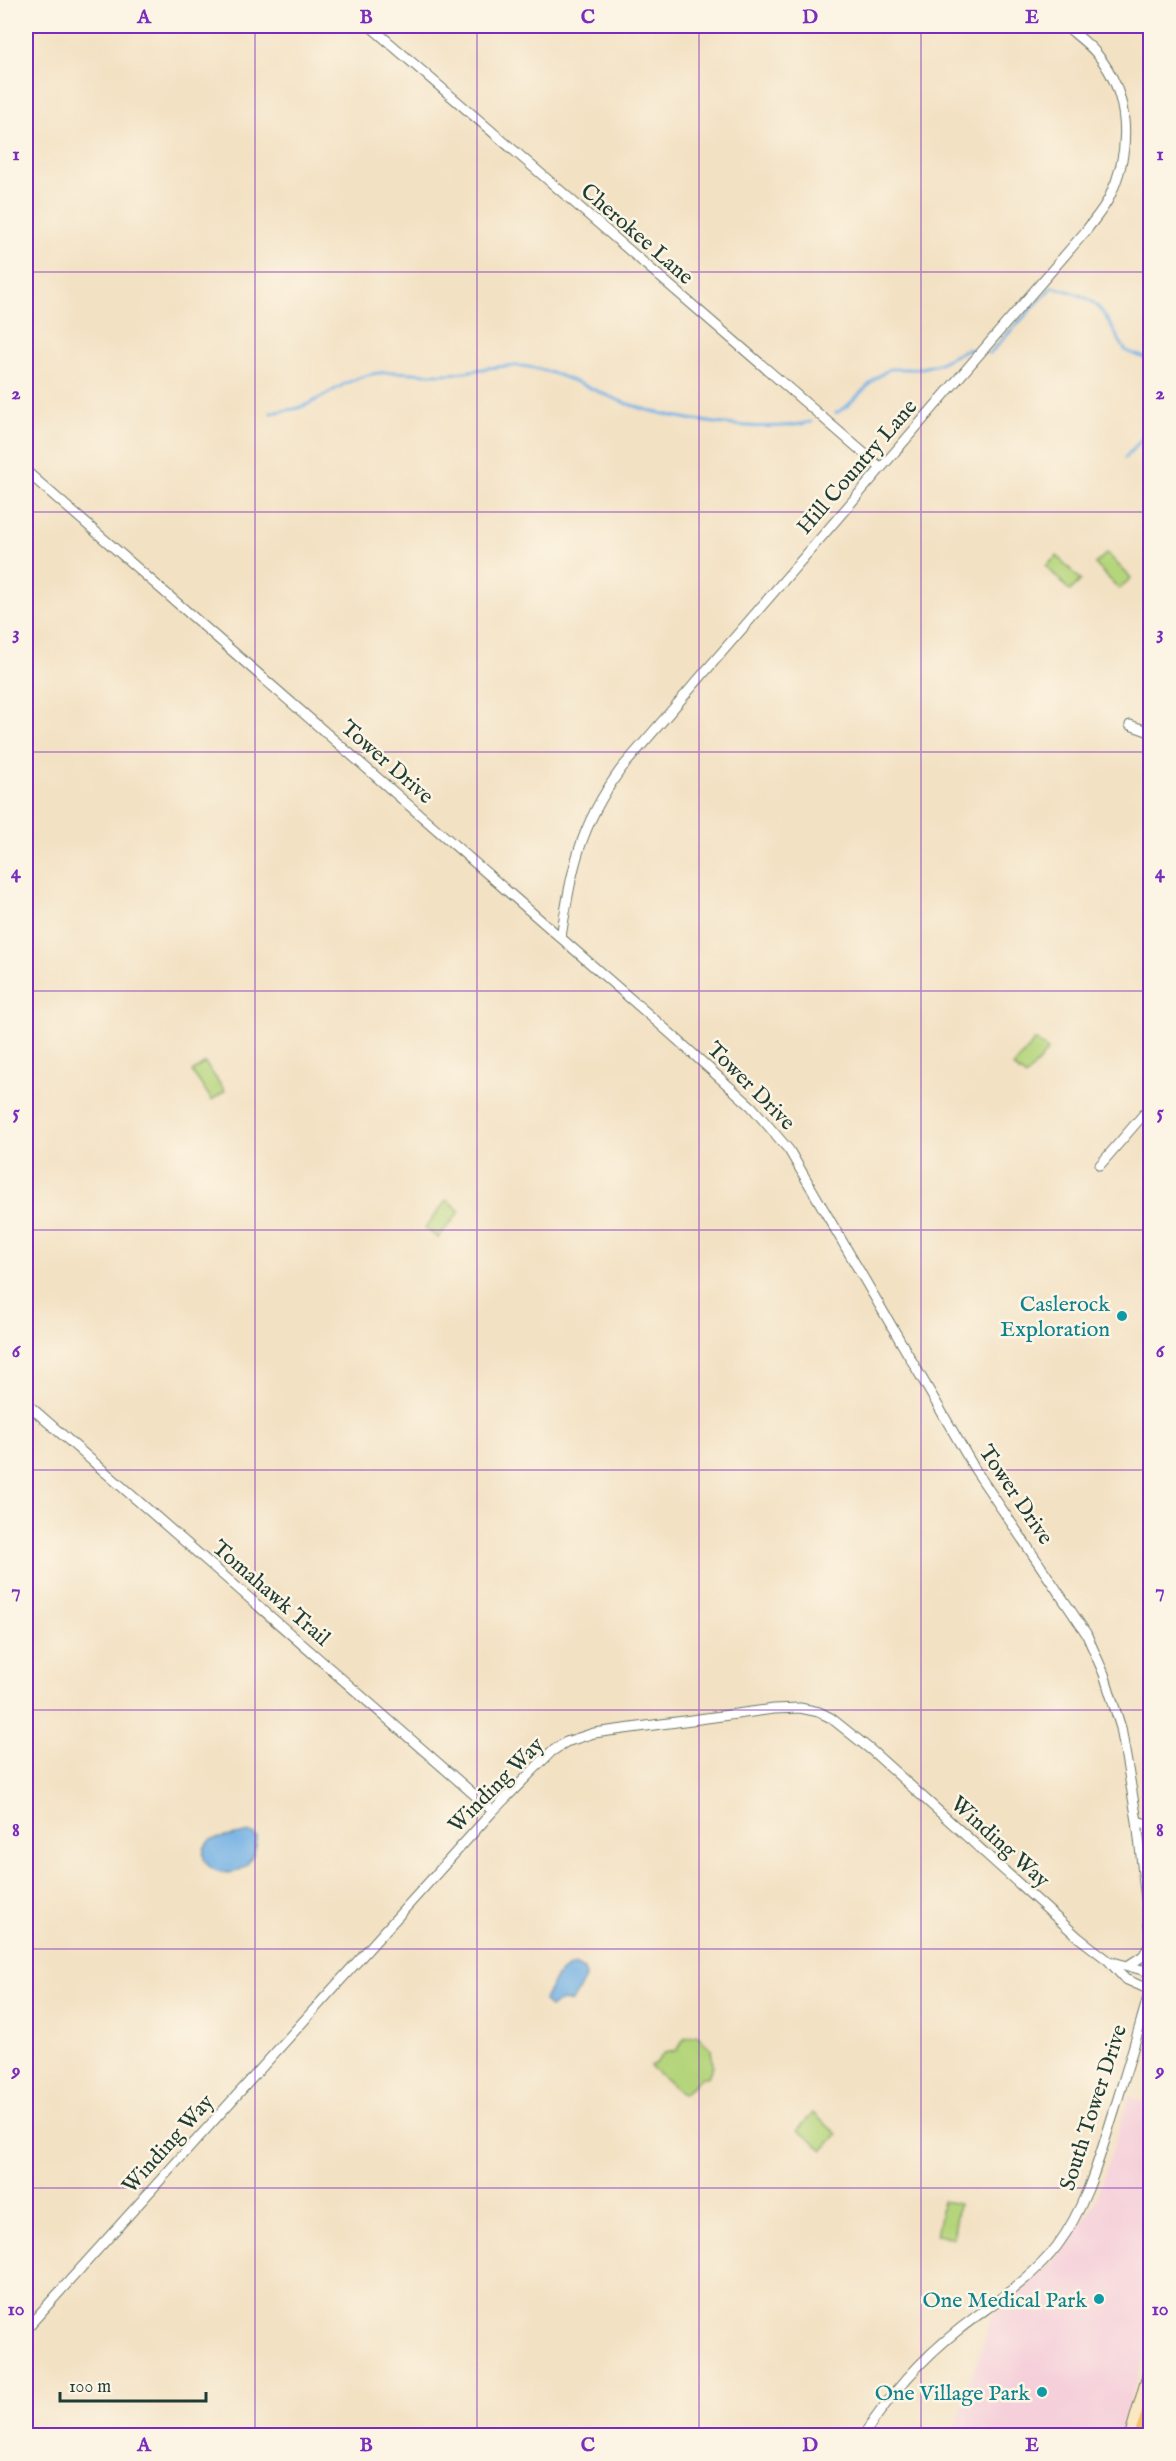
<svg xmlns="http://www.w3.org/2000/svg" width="1176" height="2461" font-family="'IM FELL English',serif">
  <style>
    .built { fill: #f5cfda }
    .green { fill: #b5d57c; stroke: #6a8958; stroke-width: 1.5 }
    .water { fill: #73b1e5; stroke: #49778c; stroke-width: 1.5 }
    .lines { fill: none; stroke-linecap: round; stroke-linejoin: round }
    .stream { stroke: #73b1e5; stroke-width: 3 }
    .minor-casing { stroke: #697666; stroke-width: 11 }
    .secondary-casing { stroke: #697666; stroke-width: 16 }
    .motorway-casing { stroke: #697666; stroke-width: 19 }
    .minor { stroke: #fff; stroke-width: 9 }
    .secondary { stroke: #fae7c3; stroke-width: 14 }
    .motorway { stroke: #f2c36a; stroke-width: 16 }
    .grid { fill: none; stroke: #7b2cbf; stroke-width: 1.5; stroke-opacity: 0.55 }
    .culture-dot { fill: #0f9aa8; stroke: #fcf5e5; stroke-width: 2 }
    .labels { text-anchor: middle; stroke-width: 5; stroke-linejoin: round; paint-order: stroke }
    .street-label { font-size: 22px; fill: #1f3d34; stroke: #fcf5e5 }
    .culture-label { font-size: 22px; fill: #0d838f; stroke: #fcf5e5; text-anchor: end }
    .neatline { fill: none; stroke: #7b2cbf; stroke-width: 2 }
    .grid-label { font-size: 20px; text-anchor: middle; font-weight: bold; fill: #7b2cbf }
  </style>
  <rect width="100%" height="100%" fill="#fcf5e5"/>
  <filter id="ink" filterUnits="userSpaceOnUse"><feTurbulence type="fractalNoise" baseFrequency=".0167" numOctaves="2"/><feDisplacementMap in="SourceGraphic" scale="12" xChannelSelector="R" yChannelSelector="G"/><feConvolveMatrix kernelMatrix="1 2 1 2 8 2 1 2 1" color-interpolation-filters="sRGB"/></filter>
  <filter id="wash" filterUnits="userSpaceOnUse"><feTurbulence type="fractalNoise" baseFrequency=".008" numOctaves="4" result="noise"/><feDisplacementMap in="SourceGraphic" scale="24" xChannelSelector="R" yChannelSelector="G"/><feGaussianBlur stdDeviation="1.35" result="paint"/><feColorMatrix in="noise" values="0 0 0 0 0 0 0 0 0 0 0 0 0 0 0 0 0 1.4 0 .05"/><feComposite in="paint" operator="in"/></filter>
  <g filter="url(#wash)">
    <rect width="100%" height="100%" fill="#f3e1c3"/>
    <path class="built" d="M1129 2097 1150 2103V2337L1120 2435H953L992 2315 1055 2261 1095 2203Z"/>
    <path class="green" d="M1107 553 1131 578 1119 589 1095 564Z
      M1057 556 1081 580 1070 591 1046 566Z
      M1035 1040 1048 1050 1026 1077 1013 1067Z
      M205 1063 225 1091 212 1100 192 1072Z
      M447 1200 460 1211 438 1238 425 1228Z
      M697 2035 711 2049 713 2066 708 2076C696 2078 692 2089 682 2094L650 2066 656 2063 664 2053 676 2051 685 2038Z
      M813 2113 837 2134 823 2150 798 2130Z
      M943 2201 959 2204 953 2238 936 2235Z"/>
    <path class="water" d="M246 1833 253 1834 257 1838C252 1897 182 1869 210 1840Z
      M574 1965 584 1970 586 1976 572 2002 562 2000 550 2008 544 2000C552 1984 556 1972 574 1965Z"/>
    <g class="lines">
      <path class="stream" d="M989 354 1052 287C1106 299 1099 310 1126 351L1150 360
        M271 413C280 411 290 410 298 408 323 400 342 381 368 375 393 369 419 375 445 374 470 373 496 364 521 366 555 369 596 392 628 404 676 420 762 434 811 422
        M836 413 846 407 876 378 889 369H918L938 364 967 349 972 351
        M1125 458 1150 430"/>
    </g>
  </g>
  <g filter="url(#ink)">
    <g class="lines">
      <defs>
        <path id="minor" d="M370 26 881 468
          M26 471 671 1034 752 1107 789 1150 976 1471 1086 1633 1104 1674 1121 1728 1137 1821 1150 1935
          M1130 725 1150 732
          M561 937C572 868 579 827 621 769L1085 232C1093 221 1103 210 1109 198 1132 151 1131 95 1097 54 1088 43 1076 35 1066 26
          M1100 1165 1150 1107
          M26 1403 493 1811
          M1137 1821 1150 1825
          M1109 1961 1150 1972
          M1129 1965 1143 1956 1150 1945
          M26 2329 493 1811 551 1752 566 1742 594 1733 774 1709 800 1708 819 1712 831 1718 871 1750 1079 1938 1109 1961 1125 1979 1150 1990
          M863 2436C890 2395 919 2361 957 2331 991 2304 1030 2281 1057 2246 1087 2206 1100 2155 1115 2108 1127 2069 1139 2030 1150 1990"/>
        <path id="secondary" d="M1132 2436 1150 2374"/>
        <path id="motorway" d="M1142 2436 1150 2414"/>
      </defs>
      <use href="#minor" class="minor-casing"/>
      <use href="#secondary" class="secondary-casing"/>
      <use href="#motorway" class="motorway-casing"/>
      <use href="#minor" class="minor"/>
      <use href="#secondary" class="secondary"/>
      <use href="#motorway" class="motorway"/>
    </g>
  </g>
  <path class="grid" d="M255 26V2436M477 26V2436M699 26V2436M921 26V2436M26 272H1150M26 512H1150M26 752H1150M26 991H1150M26 1230H1150M26 1470H1150M26 1710H1150M26 1949H1150M26 2188H1150"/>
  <g class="culture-dot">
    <circle cx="1122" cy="1316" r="6"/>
    <circle cx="1099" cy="2299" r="6"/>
    <circle cx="1042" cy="2392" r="6"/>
  </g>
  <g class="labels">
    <g class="street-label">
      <text transform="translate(638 233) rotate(41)" y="8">Cherokee Lane</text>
      <text transform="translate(856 466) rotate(-49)" y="8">Hill Country Lane</text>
      <text transform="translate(388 761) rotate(41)" y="8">Tower Drive</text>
      <text transform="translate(752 1085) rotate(45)" y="8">Tower Drive</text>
      <text transform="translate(1017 1494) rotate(56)" y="8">Tower Drive</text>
      <text transform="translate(272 1592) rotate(41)" y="8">Tomahawk Trail</text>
      <text transform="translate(495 1784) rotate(-45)" y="8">Winding Way</text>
      <text transform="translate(1001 1841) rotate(42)" y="8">Winding Way</text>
      <text transform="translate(1092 2107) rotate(-72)" y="8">South Tower Drive</text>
      <text transform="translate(167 2143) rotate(-48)" y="8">Winding Way</text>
    </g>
    <g class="culture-label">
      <text x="1110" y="1311">Caslerock<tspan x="1110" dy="25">Exploration</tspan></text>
      <text x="1087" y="2307">One Medical Park</text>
      <text x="1030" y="2400">One Village Park</text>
    </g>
  </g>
  <rect width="1176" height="2461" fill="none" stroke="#fcf5e5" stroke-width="66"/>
  <path d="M60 2392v9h146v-9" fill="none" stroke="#1f3d34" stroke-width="3"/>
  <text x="69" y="2392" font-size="18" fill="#1f3d34" stroke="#fcf5e5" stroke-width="4.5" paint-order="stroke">100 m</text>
  <rect x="33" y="33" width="1110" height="2395" class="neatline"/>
  <g class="grid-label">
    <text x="144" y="23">A</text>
    <text x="366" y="23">B</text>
    <text x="588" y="23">C</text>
    <text x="810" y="23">D</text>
    <text x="1032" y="23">E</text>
    <text x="16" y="160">1</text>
    <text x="1160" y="160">1</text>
    <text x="16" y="399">2</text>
    <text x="1160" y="399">2</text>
    <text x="16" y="639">3</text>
    <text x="1160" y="639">3</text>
    <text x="16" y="878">4</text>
    <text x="1160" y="878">4</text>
    <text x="16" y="1118">5</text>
    <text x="1160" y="1118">5</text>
    <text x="16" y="1357">6</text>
    <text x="1160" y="1357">6</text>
    <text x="16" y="1597">7</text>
    <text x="1160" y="1597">7</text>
    <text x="16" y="1836">8</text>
    <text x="1160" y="1836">8</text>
    <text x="16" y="2076">9</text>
    <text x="1160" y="2076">9</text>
    <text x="16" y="2315">10</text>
    <text x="1160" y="2315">10</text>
    <text x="144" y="2451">A</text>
    <text x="366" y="2451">B</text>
    <text x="588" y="2451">C</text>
    <text x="810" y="2451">D</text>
    <text x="1032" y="2451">E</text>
  </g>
</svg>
